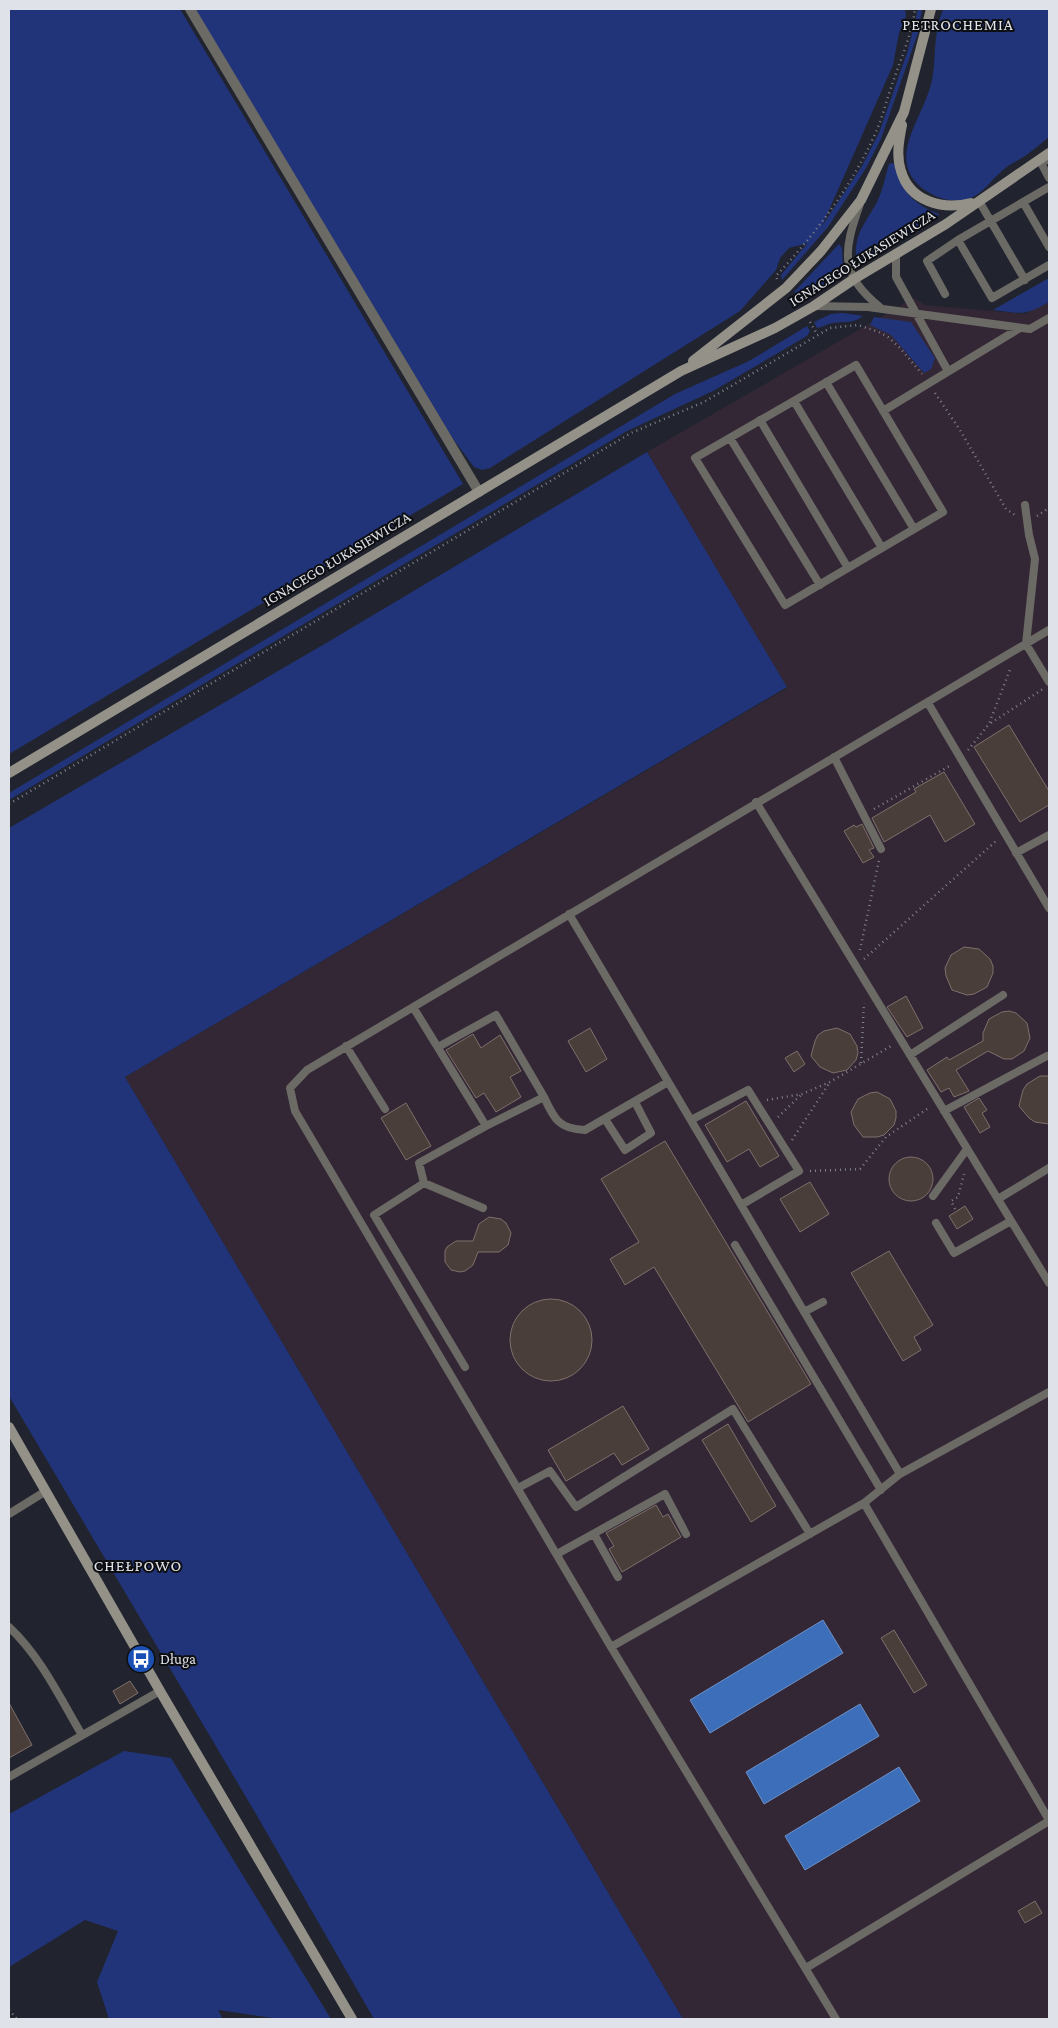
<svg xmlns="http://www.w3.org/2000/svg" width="1058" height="2028" font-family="'Crimson Pro',serif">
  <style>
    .industrial { fill: #332735 }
    .green { fill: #213479 }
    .water { fill: #3d6eb9; stroke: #6e91c7 }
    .building { fill: #4a3e3a; stroke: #7e706b }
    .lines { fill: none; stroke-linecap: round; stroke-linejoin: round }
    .path { stroke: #7f818a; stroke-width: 2.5; stroke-dasharray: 1 4; stroke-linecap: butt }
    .service { stroke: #6c6a65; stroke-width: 8 }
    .minor { stroke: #6c6a65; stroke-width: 10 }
    .secondary { stroke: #949189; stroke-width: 10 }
    .labels { text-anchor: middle; stroke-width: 4; stroke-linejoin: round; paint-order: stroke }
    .street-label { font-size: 15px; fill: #e0e2e9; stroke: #0c0e12 }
    .poi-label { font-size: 15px; fill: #e0e2e9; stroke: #0c0e12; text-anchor: start }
    .neighbourhood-label { font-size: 16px; letter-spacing: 1px; fill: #e0e2e9; stroke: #0c0e12 }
  </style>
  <rect width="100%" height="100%" fill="#21242e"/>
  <path class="industrial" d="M914 298 925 305 1025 314 1049 302V2019H683L125 1077 787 688 647 452Z"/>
  <path class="green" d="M9 9H180L463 484 9 754Z
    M195 9H905L906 16 899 33 893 65 822 226 862 166 879 133 908 50 918 9H922L918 33 881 139 866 168 828 227 782 280 781 275 816 233 808 243 789 248 780 258 776 270 740 311 490 468 482 470 474 467 451 436Z
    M943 9H1049V137C1041 143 1034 150 1025 156 1018 161 1010 164 1003 170 992 179 982 195 968 199 955 203 939 199 928 192 882 163 922 121 931 84 935 69 934 53 936 38 937 28 940 18 943 9Z
    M892 163 895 164C900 191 915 205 939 214L937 218 860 264 856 260C854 233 865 224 877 202 883 190 885 177 889 164Z
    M839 244 842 248 843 267 845 273 800 299 794 292Z
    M1049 278V302C1024 317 1021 313 993 310Z
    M843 313 863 316C853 324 845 321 833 323 827 324 823 327 817 328L814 322 831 314Z
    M874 317 911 322 935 358 931 369 924 373 891 335 870 325Z
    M807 326 810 331 807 336 713 391 627 431 9 800V793L675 394 749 361Z
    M647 452 787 687 125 1077 683 2019H374L256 1814 9 1396V828L333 639Z
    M124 1751 171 1758 331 2019H279L218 2010 223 2019H109L97 1982 118 1931 85 1920 9 1967V1814Z"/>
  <path class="water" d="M823 1620 843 1653 710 1733 690 1700Z
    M860 1704 879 1736 764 1804 746 1772Z
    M899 1767 920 1801 805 1870 785 1836Z"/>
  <path class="building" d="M1009 725 1049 791V805L1020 822 974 747Z
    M944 772 975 824 945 842 930 815 884 842 872 818 916 792 914 789Z
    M862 824 874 848 869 850 874 857 863 863 844 831 854 825 856 827Z
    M964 947 979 949 990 959 993 966V973L987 987 974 994 967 995 952 990 946 976 945 968 951 955Z
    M906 996 923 1028 907 1037 887 1007Z
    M1009 1011 1016 1013 1027 1023 1030 1038 1024 1051 1012 1059H1004L988 1051 956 1070 969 1091 954 1097 949 1088 941 1092 927 1070 947 1057 949 1060 983 1041V1033L989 1019 1002 1012Z
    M590 1028 607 1059 586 1072 568 1041Z
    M837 1028 850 1034 857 1046 858 1053 856 1060 847 1070 833 1073 820 1067 811 1056 815 1041 818 1035 824 1031Z
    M473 1034 481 1048 500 1035 521 1071 510 1077 521 1097 496 1112 484 1093 476 1098 446 1050Z
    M797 1051 805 1064 794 1072 785 1058Z
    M1040 1076H1049V1124L1035 1122 1029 1118 1019 1106 1023 1090 1027 1084Z
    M877 1092 890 1099 896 1111V1118L894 1125 884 1135 877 1137H863L854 1125 851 1112 858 1099 870 1093Z
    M979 1098 987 1110 982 1113 990 1127 980 1133 964 1107Z
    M746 1101 779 1156 760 1167 749 1149 727 1162 705 1125Z
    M406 1103 431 1146 406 1160 381 1118Z
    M665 1141 811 1384 748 1422 654 1267 625 1285 610 1259 639 1242 601 1179Z
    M889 1179a22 22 0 1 1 44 0a22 22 0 1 1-44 0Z
    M810 1182 829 1214 800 1232 780 1199Z
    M965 1206 973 1219 957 1229 949 1216Z
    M489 1217 501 1219 506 1223 511 1233 508 1245 499 1252H478L473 1265 465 1271 460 1272 451 1270 445 1262V1251L447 1247 456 1241H473L479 1224Z
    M889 1251 933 1325 914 1337 921 1350 903 1361 851 1273Z
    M510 1340a41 41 0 1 1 82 0a41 41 0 1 1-82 0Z
    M623 1406 649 1449 622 1465 614 1453 566 1481 548 1450Z
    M728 1424 776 1506 751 1522 702 1440Z
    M656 1505 663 1517 668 1514 681 1537 622 1572 609 1549 614 1546 606 1533Z
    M894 1630 927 1685 914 1693 881 1638Z
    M130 1681 138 1693 120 1704 113 1691Z
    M9 1703 32 1745 9 1758Z
    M1035 1901 1042 1913 1025 1923 1018 1911Z"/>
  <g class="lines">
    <path class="path" d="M777 279 776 276C816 233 852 186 876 132 883 116 887 98 893 82 901 58 912 34 915 9
      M810 322 817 334
      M935 393 960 430 1006 509 1015 515
      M1037 516 1049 508
      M991 723 1043 689
      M968 750 989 724 1011 667
      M9 804 631 433 704 402 830 328 858 325 879 332 888 337 900 348 922 374
      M874 809 951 765
      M860 950 879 860
      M864 959 996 841
      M861 1063 864 1003
      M767 1100 802 1094 830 1082 891 1046
      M778 1117 801 1095
      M792 1140 830 1082
      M810 1171 860 1169 886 1137 930 1107
      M955 1209 951 1201 958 1197 964 1174
      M9 2010 17 2019"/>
    <path class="service" d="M1049 160 1040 161 1049 178
      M979 201 1025 280
      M1023 202 1049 247
      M860 204C843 252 839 274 881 308
      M958 240 1049 187
      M896 253V277L948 371
      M945 294 927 261 958 240 992 298 1049 265
      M814 306 868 307 1030 329 1049 318
      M856 365 943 512 785 605 695 458Z
      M826 382 914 529
      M794 401 882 548
      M883 411 1020 328
      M760 420 848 568
      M730 438 820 585
      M1025 505 1029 535 1035 559 1026 644 1049 682
      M928 703 1049 908
      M834 757 881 849
      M756 802 1049 1283
      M1016 853 1049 835
      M569 914 900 1474
      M413 1007 486 1126 419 1163 424 1183 374 1215 465 1367
      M346 1046 385 1109
      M438 1047 496 1015 544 1097 486 1126
      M910 1055 1003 995
      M544 1097C554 1119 559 1129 585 1130L668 1082
      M944 1111 1047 1056
      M605 1119 625 1150 651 1133 635 1102
      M691 1120 748 1090 799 1171 741 1205
      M424 1183 483 1208
      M933 1196 967 1149
      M998 1199 1049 1168
      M936 1223 954 1253 1011 1221
      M735 1245 881 1490
      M804 1312 823 1302
      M518 1488 550 1471 576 1507 733 1409 810 1534
      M864 1503 1049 1820
      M9 1514 46 1491
      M594 1534 618 1577
      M557 1554 665 1494 686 1534
      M9 1627C41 1657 60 1698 82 1735
      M611 1647 864 1503 900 1474 1049 1392
      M9 1777 160 1691
      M806 1968 1049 1821
      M836 2019 611 1647 295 1111 290 1088 307 1070 1049 630"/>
    <path class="minor" d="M190 9 479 492"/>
    <path class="secondary" d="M902 125C899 140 896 156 901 171 910 202 943 210 971 203
      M693 361 786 288 821 251 861 200 904 112 931 9
      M9 773 681 371 775 328 814 306 854 279 946 224 1049 153
      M9 1427 160 1691 352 2019"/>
  </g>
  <defs>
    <symbol id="bus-disc" viewBox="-11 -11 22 22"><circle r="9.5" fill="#1a4fb4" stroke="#0c0e12"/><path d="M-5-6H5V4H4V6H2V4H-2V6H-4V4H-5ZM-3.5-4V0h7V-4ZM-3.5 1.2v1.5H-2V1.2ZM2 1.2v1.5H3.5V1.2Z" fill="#fff"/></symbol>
  </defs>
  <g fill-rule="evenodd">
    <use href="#bus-disc" x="125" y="1643" width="32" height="32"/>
  </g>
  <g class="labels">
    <g class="street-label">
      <text transform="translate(862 258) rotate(-32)" y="5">IGNACEGO ŁUKASIEWICZA</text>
      <text transform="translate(337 559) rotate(-31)" y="5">IGNACEGO ŁUKASIEWICZA</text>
    </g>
    <g class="poi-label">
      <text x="160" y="1664">Długa</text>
    </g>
    <g class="neighbourhood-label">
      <text x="958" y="30">PETROCHEMIA</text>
      <text x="138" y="1571">CHEŁPOWO</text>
    </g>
  </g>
  <rect width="1058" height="2028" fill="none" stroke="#e0e2e9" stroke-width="20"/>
</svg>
